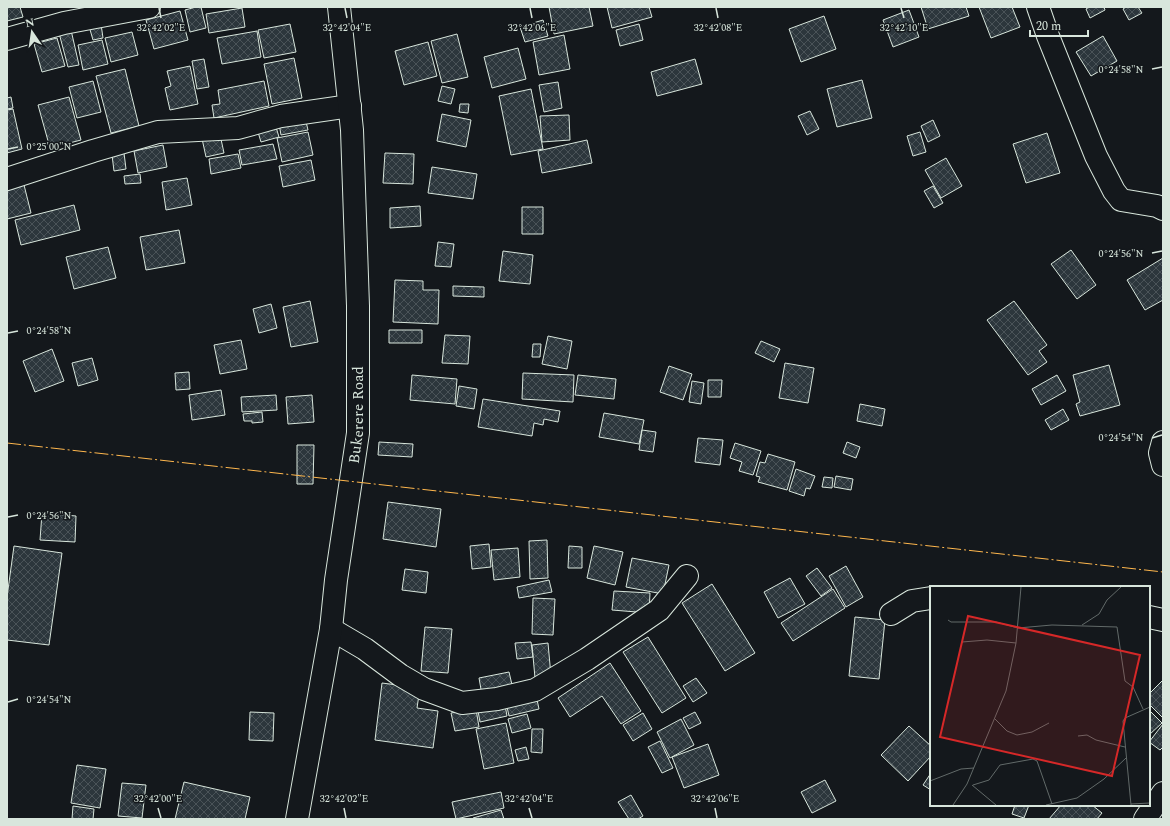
<svg xmlns="http://www.w3.org/2000/svg" width="1170" height="826" font-family="Spectral,serif">
  <style>
    .building { fill: url(#building-cross-hatch); stroke: #d8e6dc }
    .lines { fill: none; stroke-linecap: round; stroke-linejoin: round }
    .minor-casing { stroke: #d8e6dc; stroke-width: 24 }
    .minor { stroke: #14181c; stroke-width: 22 }
    .power { stroke: #ffb74d; stroke-width: 1; stroke-dasharray: 14 3 2 3; stroke-linecap: butt }
    .ticks { fill: none; stroke: #d8e6dc; stroke-width: 1.5 }
    .labels { text-anchor: middle; stroke-width: 3; stroke-linejoin: round; paint-order: stroke }
    .street-label { font-size: 15px; fill: #d8e6dc; stroke: #14181c }
    .inset-road { fill: none; stroke: #626a69; stroke-width: 1 }
    .view { fill: #d62828; fill-opacity: 0.15; stroke: #d62828; stroke-width: 2 }
    .inset-edge { fill: none; stroke: #d8e6dc; stroke-width: 2 }
    .ticks-label { font-size: 10px; text-anchor: middle; fill: #d8e6dc; stroke: #14181c; stroke-width: 3; stroke-linejoin: round; paint-order: stroke }
  </style>
  <defs>
    <pattern id="building-cross-hatch" width="8" height="8" patternUnits="userSpaceOnUse"><rect width="8" height="8" fill="#2c363c"/><path d="M0 0l8 8M0 8l8-8" fill="none" stroke="#4a5358"/></pattern>
  </defs>
  <rect width="100%" height="100%" fill="#14181c"/>
  <path class="building" d="M7 7H20L23 17 7 21Z
    M196 7H201L206 28 190 32 185 10Z
    M549 7H589L593 26 554 34Z
    M607 7H649L652 17 612 28Z
    M921 7H966L969 16 928 29Z
    M979 7H1012L1020 27 991 38Z
    M1089 7H1104L1105 10 1090 18 1086 9Z
    M1126 7H1138L1142 13 1129 20 1123 9Z
    M242 8 245 27 209 33 206 14Z
    M909 10 919 37 893 47 883 20Z
    M180 11 188 40 154 49 146 20Z
    M824 16 836 49 801 62 789 29Z
    M543 20 548 36 525 42 520 27Z
    M101 24 103 38 93 40 89 26Z
    M290 24 296 52 264 58 258 30Z
    M639 24 643 40 620 46 616 30Z
    M71 30 79 65 68 67 59 33Z
    M257 31 261 57 222 64 217 38Z
    M132 32 138 55 111 62 105 38Z
    M457 34 468 77 442 83 431 41Z
    M564 35 570 69 539 75 533 42Z
    M1103 36 1117 61 1091 76 1076 52Z
    M57 38 65 66 42 72 34 44Z
    M102 40 108 64 83 70 78 45Z
    M428 42 437 76 404 85 395 51Z
    M518 48 526 79 492 88 484 57Z
    M294 58 302 98 272 104 264 64Z
    M204 59 209 87 197 89 192 61Z
    M695 59 702 84 657 96 651 72Z
    M190 66 198 104 170 110 165 88 171 86 167 71Z
    M125 69 139 126 111 133 96 76Z
    M862 80 872 118 837 127 827 89Z
    M93 81 101 112 77 118 69 87Z
    M264 81 269 106 214 118 212 105 220 104 218 90Z
    M558 82 562 108 544 112 539 85Z
    M442 86 455 89 451 104 438 101Z
    M531 89 543 149 511 155 499 96Z
    M11 97 13 108 7 109V98Z
    M69 97 81 140 50 148 38 105Z
    M460 104H469L468 113 459 112Z
    M13 109 22 149 7 153V110Z
    M810 111 819 129 807 135 798 116Z
    M304 113 308 130 281 135 278 118Z
    M442 114 471 120 466 147 437 141Z
    M569 115 570 140 542 142 540 116Z
    M933 120 940 136 928 142 921 126Z
    M276 127 279 137 261 142 258 132Z
    M219 130 224 153 206 157 201 134Z
    M308 132 313 155 282 162 277 138Z
    M920 132 926 152 913 156 907 136Z
    M1047 133 1060 173 1026 183 1013 144Z
    M587 140 592 163 542 173 538 151Z
    M273 144 277 159 242 165 239 150Z
    M163 145 167 167 138 173 134 151Z
    M124 153 126 169 114 171 112 155Z
    M385 153 414 154 413 184 383 183Z
    M238 154 241 168 211 174 209 159Z
    M946 158 962 186 941 198 925 170Z
    M311 160 315 180 283 187 279 166Z
    M432 167 477 174 473 199 428 193Z
    M140 174 141 183 125 184 124 176Z
    M187 178 192 205 166 210 162 182Z
    M24 185 31 213 7 219V189Z
    M933 186 943 203 934 208 924 191Z
    M74 205 80 230 21 245 15 220Z
    M420 206 421 226 390 228V208Z
    M522 207H543V234H522Z
    M179 230 185 263 146 270 140 237Z
    M438 242 454 244 451 267 435 266Z
    M108 247 116 278 74 289 66 257Z
    M1071 250 1096 285 1077 299 1051 264Z
    M503 251 533 255 530 284 499 281Z
    M1163 258V300L1145 310 1127 280Z
    M395 280 423 281V290H439L438 324 393 322Z
    M453 286 484 287V297L453 296Z
    M310 301 318 342 291 347 283 307Z
    M1014 301 1047 345 1039 351 1047 362 1028 375 987 320Z
    M271 304 277 328 259 333 253 309Z
    M389 330H422V343H389Z
    M445 335 470 336 468 364 442 363Z
    M548 336 572 341 567 369 542 364Z
    M241 340 247 369 220 374 214 345Z
    M761 341 780 349 774 362 755 353Z
    M533 344H541L540 357H532Z
    M52 349 64 381 35 392 23 361Z
    M92 358 98 380 78 386 72 363Z
    M785 363 814 368 808 403 779 398Z
    M1109 365 1120 405 1080 416 1076 404 1080 402 1073 375Z
    M669 366 692 374 683 400 660 392Z
    M189 372 190 389 176 390 175 373Z
    M523 373 574 375 573 402 522 399Z
    M412 375 457 379 455 404 410 400Z
    M578 375 616 379 614 399 575 395Z
    M1057 375 1066 391 1041 405 1032 389Z
    M708 380H722L721 397H708Z
    M692 381 704 383 701 404 689 402Z
    M459 386 477 389 474 409 456 406Z
    M221 390 225 415 192 420 189 395Z
    M276 395 277 410 242 412 241 397Z
    M312 395 314 422 288 424 286 397Z
    M483 399 560 411 558 422 544 419 543 425 534 423 532 436 478 427Z
    M860 404 885 409 882 426 857 421Z
    M1063 409 1069 420 1051 430 1045 420Z
    M262 412 263 422 252 423V421H244L243 414Z
    M604 413 644 420 639 444 599 437Z
    M642 430 656 432 653 452 639 450Z
    M698 438 723 440 720 465 695 462Z
    M379 442 413 444 412 457 378 455Z
    M847 442 860 447 856 458 843 453Z
    M735 443 761 451 753 475 739 471 742 462 730 458Z
    M297 445H314L313 484H297Z
    M768 454 795 462 787 490 758 482 760 477 756 476 760 462 765 463Z
    M796 469 815 476 810 489 806 488 804 496 789 491Z
    M836 476 853 479 851 490 834 487Z
    M824 477 833 478 832 488 822 487Z
    M388 502 441 509 436 547 383 539Z
    M42 513 76 516 75 542 40 540Z
    M547 540 548 578 530 579 529 541Z
    M489 544 491 567 472 569 470 546Z
    M14 546 62 553 49 645 7 640V597Z
    M569 546 582 547V568H568Z
    M594 546 623 552 615 585 587 578Z
    M518 548 520 577 494 580 491 550Z
    M632 558 669 565 663 594 626 587Z
    M846 566 863 597 846 607 829 576Z
    M817 568 832 588 821 596 806 576Z
    M405 569 428 572 426 593 402 590Z
    M790 578 805 604 778 618 764 592Z
    M549 580 552 592 519 598 517 587Z
    M712 584 755 653 725 671 682 603Z
    M833 589 845 608 793 641 781 623Z
    M614 591 650 593 649 613 612 610Z
    M533 598 555 599 553 635 532 634Z
    M855 617 885 620 879 679 849 676Z
    M425 627 452 629 448 673 421 671Z
    M648 637 686 698 662 713 623 652Z
    M531 642 533 657 517 659 515 643Z
    M548 643 551 676 535 678 532 645Z
    M610 663 641 711 621 724 602 696 570 717 558 698Z
    M509 672 513 689 482 695 479 678Z
    M696 678 707 693 693 702 683 686Z
    M1163 680V718L1149 704V694Z
    M382 683 420 688 417 708 438 711 433 748 375 740Z
    M536 695 539 709 509 716 506 702Z
    M505 705 507 716 480 722 478 711Z
    M476 709 479 727 455 731 451 713Z
    M1149 710 1162 723 1149 735Z
    M250 712 274 713 273 741 249 740Z
    M695 712 701 723 689 729 683 718Z
    M643 713 652 729 633 741 623 725Z
    M527 714 531 728 512 733 508 719Z
    M681 719 694 745 670 758 657 732Z
    M506 723 514 763 484 769 476 729Z
    M1163 724V747L1160 750 1149 742Z
    M909 726 931 746V756L908 781 881 755Z
    M532 729H543L542 753 531 752Z
    M660 741 673 768 662 773 648 747Z
    M708 744 719 775 684 788 672 757Z
    M526 747 529 759 518 761 515 750Z
    M77 765 106 769 100 808 71 803Z
    M931 773V790L923 785Z
    M825 780 836 801 812 813 801 792Z
    M184 782 250 797 245 819H175Z
    M122 783 146 785 142 818 118 816Z
    M501 792 504 808 456 819 452 802Z
    M631 795 643 816 638 819H629L618 802Z
    M1015 805H1029L1024 818 1012 814Z
    M1061 805H1092L1102 813 1097 819H1049Z
    M73 806 94 809 93 819H72Z
    M501 810 504 819H473V818Z"/>
  <g class="lines">
    <defs>
      <g id="minor">
        <path d="M1038 7 1048 36 1096 156 1114 191 1121 200 1157 206 1163 209"/>
        <path d="M7 39 64 23 149 7"/>
        <path d="M7 179 93 151 158 132 238 128 281 116 350 106"/>
        <path d="M1163 442 1160 453 1163 465"/>
        <path d="M891 614 912 601 931 598"/>
        <path d="M1149 617 1163 620"/>
        <path d="M331 629 365 649 400 675 424 689 462 703 497 699 535 690 587 659 659 610 687 576"/>
        <path id="s1" d="M297 819 331 629 336 580 358 433V306L352 130 339 7"/>
        <path d="M1145 819 1163 793"/>
      </g>
    </defs>
    <use href="#minor" class="minor-casing"/>
    <use href="#minor" class="minor"/>
    <path class="power" d="M7 443 1163 572"/>
  </g>
  <path class="ticks" d="M159 8 161 18M345 8 347 18M530 8 532 18M716 8 718 18M901 8 904 18M1152 69 1162 67M8 149 18 147M1152 253 1162 251M8 333 18 331M1152 438 1162 435M8 517 18 515M8 702 18 699M158 808 161 818M344 808 346 818M529 808 532 818M715 808 717 818"/>
  <g class="labels">
    <g class="street-label">
      <text dy="5" stroke="none"><textPath href="#s1" startOffset="409">Bukerere Road</textPath></text>
    </g>
  </g>
  <g transform="translate(930 586)">
    <rect width="220" height="220" fill="#14181c"/>
    <path class="inset-road" d="M18 34 21 36H66L88 42 122 39 187 41 195 95 203 101 213 123M152 39 169 28 177 14 191 1M32 56 57 54 86 57M65 133 77 145 87 149 102 146 119 137M148 150 157 149 166 154 195 161M0 195 31 183 44 182M42 199 66 219M43 199 59 194 70 179 103 173 107 175 122 218M201 218 220 217M23 219 37 198 76 105 86 57 91 1M116 219 147 212 174 193 196 172M201 219 193 135 195 132 220 121"/>
    <path class="view" d="M38 30 210 69 182 190 10 151Z"/>
    <rect width="220" height="220" class="inset-edge"/>
  </g>
  <g class="ticks-label">
    <text x="161" y="31">32°42'02"E</text>
    <text x="347" y="31">32°42'04"E</text>
    <text x="532" y="31">32°42'06"E</text>
    <text x="718" y="31">32°42'08"E</text>
    <text x="904" y="31">32°42'10"E</text>
    <text x="1121" y="73">0°24'58"N</text>
    <text x="49" y="150">0°25'00"N</text>
    <text x="1121" y="257">0°24'56"N</text>
    <text x="49" y="334">0°24'58"N</text>
    <text x="1121" y="441">0°24'54"N</text>
    <text x="49" y="519">0°24'56"N</text>
    <text x="49" y="703">0°24'54"N</text>
    <text x="158" y="802">32°42'00"E</text>
    <text x="344" y="802">32°42'02"E</text>
    <text x="529" y="802">32°42'04"E</text>
    <text x="715" y="802">32°42'06"E</text>
  </g>
  <rect width="1170" height="826" fill="none" stroke="#d8e6dc" stroke-width="16"/>
  <g transform="translate(32 32) rotate(347)" stroke="#14181c" stroke-width="3" paint-order="stroke">
  <path d="M0-3L7 15L0 10L-7 15Z" fill="#d8e6dc"/>
  <text y="-6" font-size="11" font-weight="bold" text-anchor="middle" fill="#d8e6dc">N</text>
  </g>
  <path d="M1030 30v6h58v-6" fill="none" stroke="#d8e6dc" stroke-width="2"/>
  <text x="1036" y="30" font-size="12" fill="#d8e6dc" stroke="#14181c" stroke-width="3" paint-order="stroke">20 m</text>
</svg>
